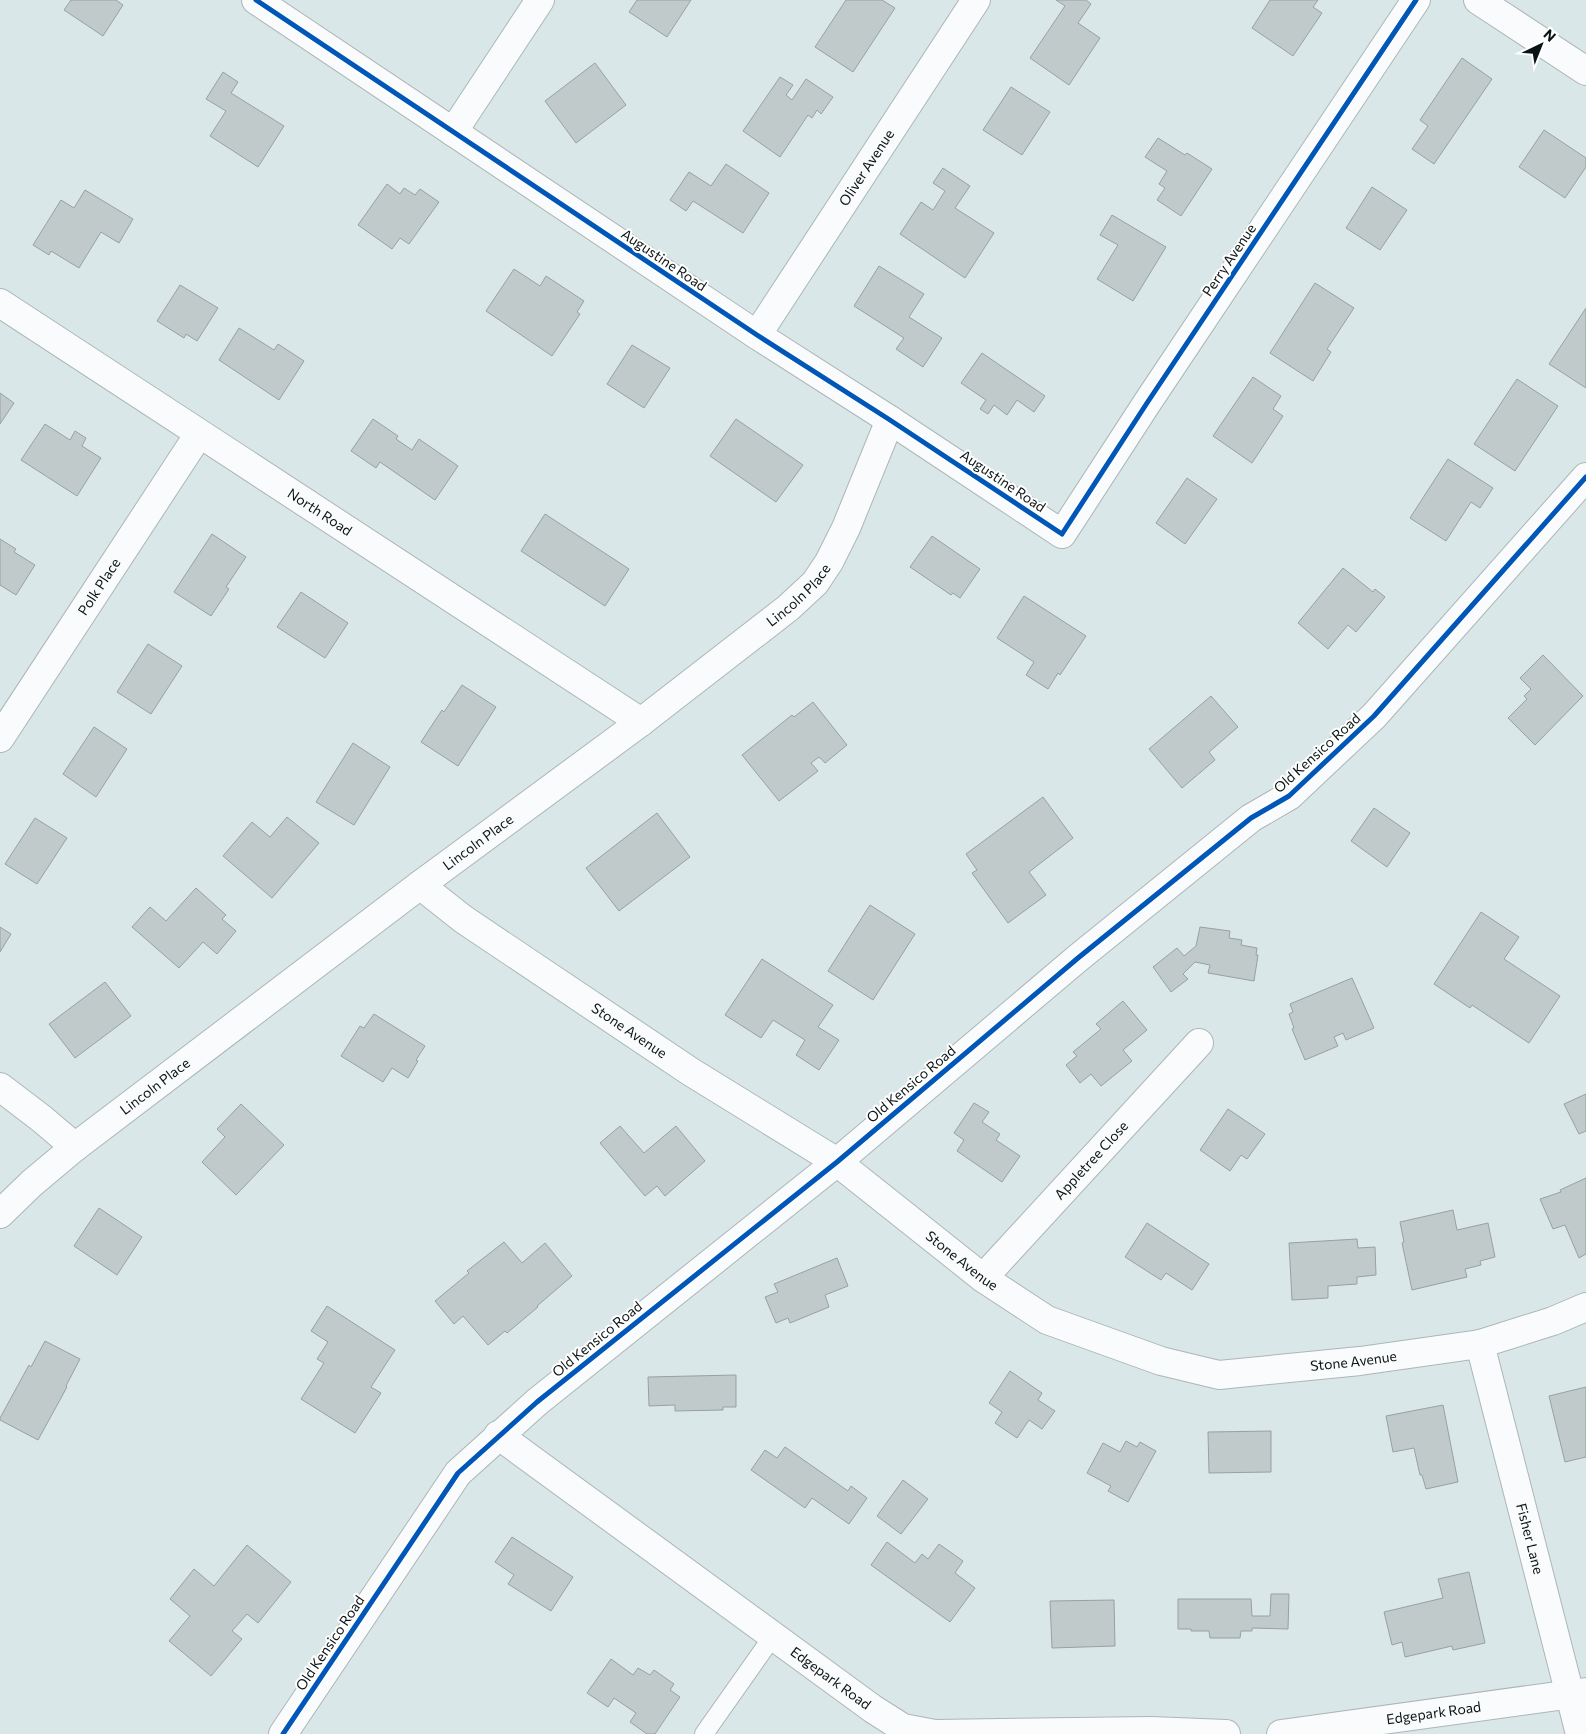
<svg xmlns="http://www.w3.org/2000/svg" width="1586" height="1734" font-family="Commissioner,sans-serif">
  <style>
    .building { fill: #c0cacb; stroke: #97a1a3 }
    .lines { fill: none; stroke-linecap: round; stroke-linejoin: round }
    .service-casing { stroke: #acb6b7; stroke-width: 20 }
    .minor-casing { stroke: #acb6b7; stroke-width: 30 }
    .tertiary-casing { stroke: #acb6b7; stroke-width: 30 }
    .service { stroke: #f9fbfc; stroke-width: 18 }
    .minor { stroke: #f9fbfc; stroke-width: 28 }
    .tertiary { stroke: #f9fbfc; stroke-width: 28 }
    .cycleway-casing { stroke: #fff; stroke-width: 8 }
    .cycleway { stroke: #0057b8; stroke-width: 5 }
    .labels { text-anchor: middle; stroke-width: 4; stroke-linejoin: round; paint-order: stroke }
    .street-label { font-size: 14px; fill: #0b1314; stroke: #fff }
  </style>
  <rect width="100%" height="100%" fill="#dae7e9"/>
  <path class="building" d="M71 0H116L123 5 103 36 64 10Z
    M637 0H691L667 37 629 12Z
    M846 0H882L895 8 853 72 815 47Z
    M1056 0H1086L1091 4 1078 23 1100 38 1069 85 1030 58 1065 6Z
    M1270 0H1318L1313 7 1322 13 1293 56 1252 28Z
    M1462 58 1492 79 1434 164 1412 149 1428 126 1420 120Z
    M595 63 626 105 576 143 545 101Z
    M223 72 238 82 231 93 284 126 258 167 210 136 226 111 206 99Z
    M780 77 793 85 786 95 792 100 806 79 833 97 821 114 817 110 812 118 808 115 780 157 743 131Z
    M1011 87 1050 112 1022 155 983 130Z
    M1544 130 1586 158V167L1565 198 1519 167Z
    M1158 138 1185 155 1187 153 1212 169 1181 216 1157 200 1165 188 1159 184 1167 171 1145 157Z
    M726 164 769 193 743 233 693 201 686 211 670 200 689 172 711 186Z
    M943 168 970 186 955 208 994 233 965 278 900 234 921 202 933 210 945 191 933 183Z
    M387 184 400 194 404 188 415 195 420 189 439 202 409 244 400 238 392 249 358 225Z
    M1372 187 1407 210 1380 250 1346 228Z
    M85 190 133 219 119 243 101 232 79 268 51 251 49 255 33 245 61 200 74 208Z
    M1112 215 1166 247 1133 301 1097 279 1118 245 1100 235Z
    M879 266 924 294 909 317 942 338 923 367 896 349 904 338 854 306Z
    M514 269 540 286 546 276 584 301 577 312 580 314 552 356 486 311Z
    M1315 283 1354 308 1327 349 1331 352 1313 381 1270 353Z
    M180 285 218 308 197 341 186 334 184 338 157 321Z
    M1586 308V388L1549 364Z
    M239 328 274 350 278 344 304 361 279 400 219 360Z
    M632 345 670 368 644 408 607 384Z
    M982 353 1045 396 1034 412 1017 400 1007 415 994 405 988 414 980 409 986 400 961 383Z
    M1253 377 1281 396 1273 409 1283 416 1252 463 1213 436Z
    M1517 379 1558 406 1515 471 1474 444Z
    M0 393 14 403 0 424Z
    M373 419 398 436 396 439 412 450 419 439 458 466 435 500 380 462 376 468 351 451Z
    M736 419 803 465 776 502 710 456Z
    M45 424 70 440 75 431 86 438 82 446 101 458 77 496 21 460Z
    M1448 459 1493 488 1480 508 1471 502 1446 541 1410 518Z
    M1187 478 1217 499 1185 544 1156 523Z
    M545 514 629 569 605 606 521 551Z
    M212 534 246 557 226 587 229 589 211 616 174 592Z
    M932 536 980 569 960 598 953 593 951 595 910 567Z
    M0 539 16 549 14 552 35 565 16 595 0 585Z
    M1343 568 1373 592 1375 589 1385 597 1356 632 1348 625 1328 649 1298 623Z
    M301 592 348 623 325 658 277 627Z
    M1024 596 1086 636 1060 675 1058 673 1048 689 1026 675 1034 662 997 638Z
    M148 644 182 666 151 714 117 692Z
    M1543 655 1583 696 1535 745 1508 718 1527 699 1524 696 1531 689 1520 678Z
    M462 685 496 707 458 766 421 742 442 710 444 712Z
    M1211 696 1238 727 1209 752 1215 760 1182 788 1149 749Z
    M813 702 847 745 825 763 819 757 811 763 818 771 779 801 742 755 792 715 794 717Z
    M94 727 127 749 96 797 63 774Z
    M353 743 390 767 354 825 316 802Z
    M1043 797 1073 838 1029 872 1046 895 1008 923 972 873 977 870 966 854Z
    M1374 808 1410 833 1387 867 1351 841Z
    M657 813 690 857 619 911 586 868Z
    M287 817 319 843 272 898 223 856 252 822 270 837Z
    M35 818 67 838 37 884 5 864Z
    M196 888 226 915 222 919 236 931 217 954 203 942 179 968 132 927 150 907 166 921Z
    M870 905 915 934 873 1000 828 971Z
    M1481 912 1519 937 1504 959 1560 996 1529 1043 1472 1005 1470 1008 1434 984Z
    M0 927 11 934 0 952Z
    M1200 927 1230 931 1229 938 1242 940 1241 945 1257 948 1256 955H1258L1254 981 1208 973 1210 965 1195 962 1183 974 1188 979 1171 992 1153 967 1177 948 1184 956 1196 946Z
    M762 959 833 1005 818 1027 839 1040 819 1070 796 1055 805 1040 773 1020 761 1038 725 1015Z
    M1352 978 1374 1028 1346 1040 1343 1033 1334 1037 1338 1046 1305 1060 1292 1029 1294 1028 1289 1014 1293 1012 1290 1004Z
    M105 982 131 1016 75 1058 49 1024Z
    M1123 1001 1147 1030 1123 1050 1132 1061 1101 1086 1091 1074 1080 1083 1066 1065 1077 1056 1073 1052 1101 1029 1096 1024Z
    M374 1014 425 1046 416 1060 418 1061 408 1078 392 1068 383 1082 341 1056 360 1026 364 1028Z
    M1586 1094V1131L1579 1134 1564 1104Z
    M974 1103 989 1112 982 1122 1000 1134 996 1140 1020 1156 1002 1182 957 1151 964 1140 954 1133Z
    M241 1104 284 1145 236 1195 202 1162 225 1137 217 1129Z
    M1228 1109 1265 1134 1247 1159 1241 1155 1230 1171 1200 1150Z
    M620 1126 644 1153 676 1126 705 1161 665 1196 657 1186 645 1196 600 1143Z
    M1586 1178V1254L1579 1258 1565 1225 1553 1229 1540 1199 1561 1192 1560 1190Z
    M99 1208 142 1237 117 1275 74 1246Z
    M1453 1210 1457 1230 1488 1223 1495 1257 1480 1261 1481 1265 1465 1269 1467 1277 1412 1290 1402 1243 1404 1242 1400 1222Z
    M1147 1223 1209 1264 1192 1290 1166 1273 1161 1280 1125 1257Z
    M1357 1239 1358 1248 1375 1247 1376 1275 1357 1277V1284L1328 1286V1298L1292 1300 1289 1243Z
    M504 1242 522 1263 545 1243 572 1276 537 1306 538 1307 507 1333 505 1331 488 1345 463 1316 454 1324 435 1301 469 1273 467 1271Z
    M837 1258 848 1286 825 1295 829 1307 790 1323 788 1318 776 1323 765 1297 778 1292 774 1284Z
    M327 1306 395 1350 371 1387 381 1393 355 1433 301 1399 324 1363 317 1359 328 1342 311 1331Z
    M45 1341 80 1359 66 1386 67 1387 38 1440 0 1420V1418L29 1365 31 1367Z
    M1010 1371 1042 1393 1038 1400 1055 1411 1042 1429 1029 1420 1017 1438 995 1423 1002 1412 989 1403Z
    M736 1375V1407H723V1410L675 1411V1405L649 1406 648 1377Z
    M1586 1387V1457L1565 1462 1549 1396Z
    M1443 1405 1458 1482 1426 1489 1422 1475H1420L1414 1448 1393 1452 1386 1416Z
    M1271 1431V1472L1209 1473 1208 1432Z
    M1126 1441 1137 1447 1140 1442 1156 1451 1128 1502 1108 1491 1111 1486 1087 1473 1103 1443 1120 1452Z
    M785 1447 848 1491 851 1486 867 1498 849 1524 812 1498 805 1508 751 1470 765 1450 777 1458Z
    M903 1480 928 1499 901 1534 877 1516Z
    M512 1537 573 1577 551 1611 508 1584 514 1575 495 1562Z
    M887 1542 915 1563 922 1554 928 1559 939 1544 963 1561 955 1573 975 1588 950 1622 871 1565Z
    M247 1545 291 1582 258 1623 247 1614 232 1631 242 1639 211 1676 169 1641 190 1616 170 1599 194 1569 214 1586Z
    M1469 1572 1485 1643 1453 1650 1452 1646 1405 1657 1402 1642 1392 1645 1384 1612 1443 1598 1438 1579Z
    M1271 1594H1289L1288 1629 1252 1628V1631H1241L1240 1638H1210L1209 1631H1191V1629H1178V1599H1251L1252 1616H1270Z
    M1114 1600 1115 1646 1052 1648 1050 1601Z
    M611 1659 633 1675 638 1668 650 1675 654 1670 674 1684 670 1690 680 1697 655 1734H647L630 1722 636 1713 614 1698 608 1707 587 1693Z"/>
  <g class="lines">
    <defs>
      <path id="service" d="M704 1734 773 1636"/>
      <g id="minor">
        <path d="M256 0 757 335 890 420 1062 534 1147 403 1416 0"/>
        <path d="M1478 0 1586 71"/>
        <path d="M453 132 540 0"/>
        <path id="s1" d="M0 303 641 722"/>
        <path id="s2" d="M757 335 976 0"/>
        <path id="s3" d="M0 738 199 434"/>
        <path id="s4" d="M420 885 463 919 691 1072 837 1162 983 1278 1047 1320 1161 1361 1219 1375 1360 1361 1480 1344 1553 1321 1586 1307"/>
        <path d="M0 1087 42 1119 75 1147"/>
        <path id="s5" d="M0 1214 32 1183 75 1147 420 885 641 722 788 608 815 583 829 562 846 528 890 420"/>
        <path id="s6" d="M983 1278 1199 1043"/>
        <path id="s7" d="M498 1435 873 1709 903 1728 935 1734 1151 1731 1226 1734"/>
        <path d="M283 1734 458 1473 537 1402 837 1162 1078 958 1251 818 1289 796 1374 716 1586 477"/>
        <path id="s8" d="M1281 1734 1586 1692"/>
      </g>
      <g id="tertiary">
        <path id="s9" d="M1480 1344 1580 1734"/>
      </g>
    </defs>
    <use href="#service" class="service-casing"/>
    <use href="#minor" class="minor-casing"/>
    <use href="#tertiary" class="tertiary-casing"/>
    <use href="#service" class="service"/>
    <use href="#minor" class="minor"/>
    <use href="#tertiary" class="tertiary"/>
    <defs>
      <path id="cycleway" d="M256 0 757 335 890 420 1062 534 1147 403 1416 0
        M283 1734 458 1473 537 1402 837 1162 1078 958 1251 818 1289 796 1374 716 1586 477"/>
    </defs>
    <use href="#cycleway" class="cycleway-casing"/>
    <use href="#cycleway" class="cycleway"/>
  </g>
  <g class="labels">
    <g class="street-label">
      <text dy="5" stroke="none"><textPath href="#s2" startOffset="200">Oliver Avenue</textPath></text>
      <text transform="translate(664 260) rotate(34)" y="5">Augustine Road</text>
      <text transform="translate(1229 260) rotate(-56)" y="5">Perry Avenue</text>
      <text transform="translate(1003 481) rotate(34)" y="5">Augustine Road</text>
      <text dy="5" stroke="none"><textPath href="#s1" startOffset="382">North Road</textPath></text>
      <text dy="5" stroke="none"><textPath href="#s3" startOffset="181">Polk Place</textPath></text>
      <text dy="5" stroke="none"><textPath href="#s5" startOffset="1011">Lincoln Place</textPath></text>
      <text transform="translate(1317 753) rotate(-42)" y="5">Old Kensico Road</text>
      <text dy="5" stroke="none"><textPath href="#s5" startOffset="606">Lincoln Place</textPath></text>
      <text dy="5" stroke="none"><textPath href="#s4" startOffset="255">Stone Avenue</textPath></text>
      <text transform="translate(911 1084) rotate(-40)" y="5">Old Kensico Road</text>
      <text dy="5" stroke="none"><textPath href="#s5" startOffset="201">Lincoln Place</textPath></text>
      <text dy="5" stroke="none"><textPath href="#s6" startOffset="160">Appletree Close</textPath></text>
      <text dy="5" stroke="none"><textPath href="#s4" startOffset="660">Stone Avenue</textPath></text>
      <text transform="translate(597 1339) rotate(-39)" y="5">Old Kensico Road</text>
      <text dy="5" stroke="none"><textPath href="#s4" startOffset="1080">Stone Avenue</textPath></text>
      <text dy="5" stroke="none"><textPath href="#s9" startOffset="201">Fisher Lane</textPath></text>
      <text transform="translate(330 1643) rotate(-56)" y="5">Old Kensico Road</text>
      <text dy="5" stroke="none"><textPath href="#s7" startOffset="412">Edgepark Road</textPath></text>
      <text dy="5" stroke="none"><textPath href="#s8" startOffset="154">Edgepark Road</textPath></text>
    </g>
  </g>
  <g transform="translate(1541 45) rotate(43)" stroke="#ffffff" stroke-width="4" paint-order="stroke">
  <path d="M0-4L9 19L0 12L-9 19Z" fill="#0b1314"/>
  <text y="-8" font-size="14" font-weight="bold" text-anchor="middle" fill="#0b1314">N</text>
  </g>
</svg>
